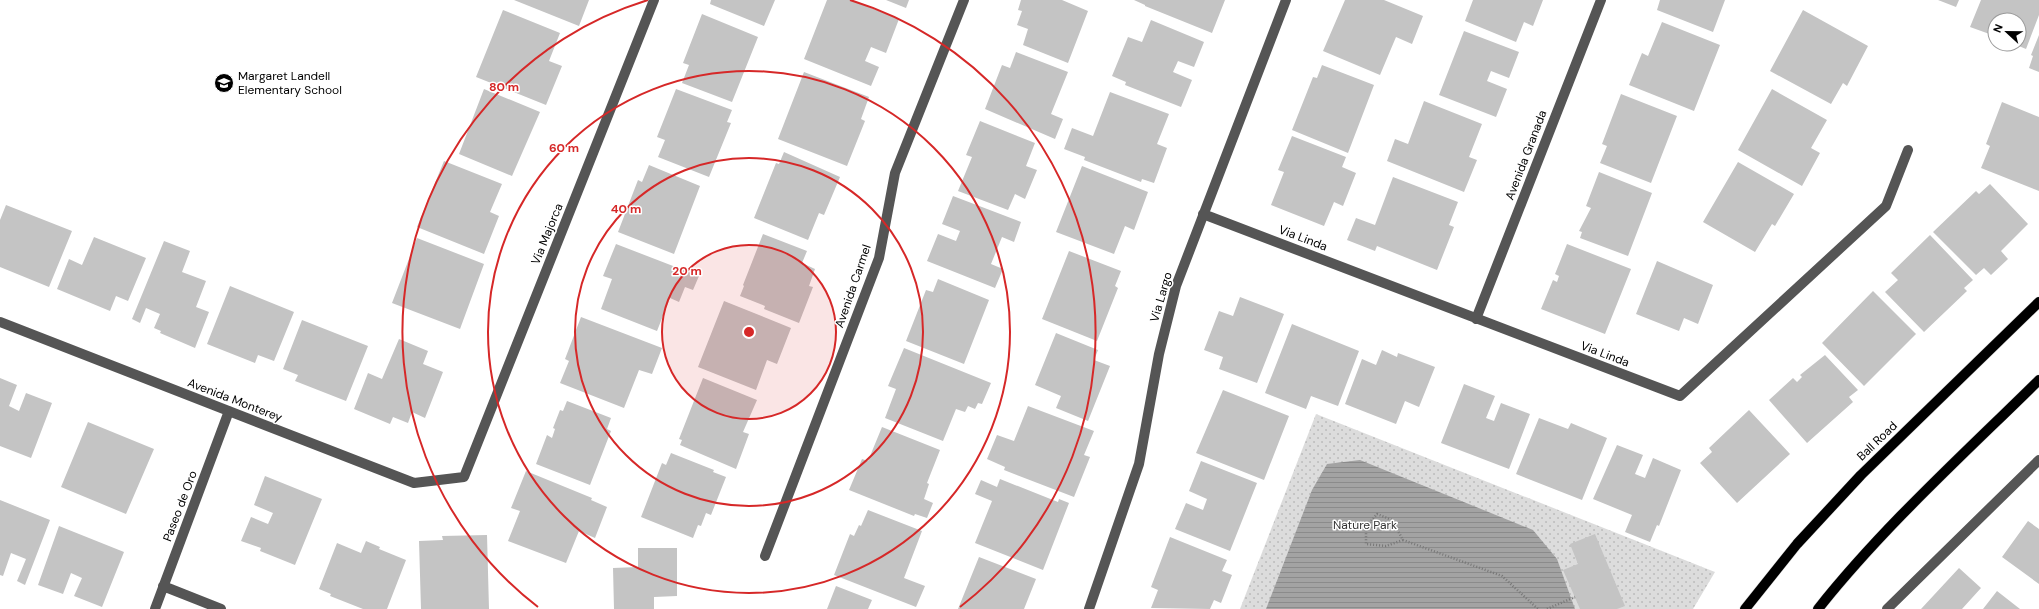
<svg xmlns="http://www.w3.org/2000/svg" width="2039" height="609" font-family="'DM Sans',sans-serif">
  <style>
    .park { fill: url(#park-dots) }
    .water { fill: url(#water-rules) }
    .building { fill: #c4c4c4 }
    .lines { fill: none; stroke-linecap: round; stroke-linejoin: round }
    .major-casing { stroke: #dbdbdb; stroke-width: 11 }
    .path { stroke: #777; stroke-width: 2.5; stroke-dasharray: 1 2; stroke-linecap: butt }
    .minor { stroke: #555; stroke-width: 10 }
    .major { stroke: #000; stroke-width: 10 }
    .ring { fill: none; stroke: #d62828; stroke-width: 2 }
    .labels { text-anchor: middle; stroke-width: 3; stroke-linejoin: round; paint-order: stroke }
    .poi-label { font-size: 12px; fill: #000; stroke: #fff; text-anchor: start }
    .street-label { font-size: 12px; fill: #000; stroke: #fff }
    .park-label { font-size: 12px; fill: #333; stroke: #fff }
    .centre { fill: #d62828; stroke: #fff; stroke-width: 2 }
    .ring-label { font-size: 12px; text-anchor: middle; font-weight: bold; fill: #d62828; stroke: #fff; stroke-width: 3; stroke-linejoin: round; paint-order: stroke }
  </style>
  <defs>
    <pattern id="park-dots" width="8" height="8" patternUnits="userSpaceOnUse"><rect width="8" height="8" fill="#dcdcdc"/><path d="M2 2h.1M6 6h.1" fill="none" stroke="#bbb" stroke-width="1.8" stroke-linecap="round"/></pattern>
    <pattern id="water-rules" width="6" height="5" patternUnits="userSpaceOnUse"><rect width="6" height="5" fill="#a3a3a3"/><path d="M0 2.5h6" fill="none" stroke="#8b8b8b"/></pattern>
  </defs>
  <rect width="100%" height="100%" fill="#fff"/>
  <path class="park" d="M1316 414 1715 572 1693 609H1240Z"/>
  <path class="water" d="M1360 460 1533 530 1557 559 1575 609H1266L1312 490 1327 464Z"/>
  <path class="building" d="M514 0H589L579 26Z
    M711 0H775L764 26 710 4Z
    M827 0H851L899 19 886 53 871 47 865 61 879 67 871 86 804 59Z
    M886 0H909L906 8Z
    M1021 0H1062L1088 11 1068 63 1023 45 1028 29 1017 25 1022 11 1018 10Z
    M1134 0H1225L1212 33 1145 6V5Z
    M1345 0H1384L1423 16 1412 44 1396 37 1380 75 1323 51Z
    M1473 0H1543L1533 26 1524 22 1516 42 1465 21Z
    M1660 0H1725L1713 32 1657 10Z
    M1938 0H1959L1956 7Z
    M1981 0H2039V15L2026 49 2014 44H2019V20H1995V36L1970 27Z
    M503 10 560 33 549 61 562 66 546 105 476 77Z
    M1803 10 1868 46 1847 86 1843 83 1831 104 1770 71Z
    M702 14 758 37 732 102 682 83 689 65 683 63Z
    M1151 20 1204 42 1194 67 1178 61 1173 72 1192 80 1181 107 1125 85 1126 82 1112 76 1128 37 1142 42Z
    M1662 22 1720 45 1694 111 1629 85 1642 53 1648 56Z
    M1464 31 1519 52 1509 78 1491 71 1487 81 1507 89 1496 117 1439 95Z
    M2039 35V72L2029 68 2033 56 2031 55Z
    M1016 52 1068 72 1051 114 1063 119 1055 139 985 109 1002 65 1010 68Z
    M1322 65 1374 85 1348 153 1292 130 1313 77 1317 78Z
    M804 72 869 97 861 119 865 121 847 166 778 139Z
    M484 89 540 112 512 176 459 154Z
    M676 89 732 110 727 122 731 123 709 177 658 157 665 140 657 137Z
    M1772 89 1827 120 1811 148 1820 153 1802 186 1738 150Z
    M1110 92 1169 114 1157 144 1167 148 1154 183 1142 179 1141 182 1084 160 1085 157 1064 149 1072 128 1093 136Z
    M1621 94 1677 116 1651 183 1600 163 1607 146 1602 144Z
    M1424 101 1482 124 1469 157 1477 160 1464 192 1387 161 1395 139 1408 144Z
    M2002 102 2039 117V191L1981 168 1990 146 1986 144Z
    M980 121 1035 143 1026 166 1037 170 1025 199 1015 194 1008 210 958 191 972 157 966 155Z
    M1292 136 1346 157 1342 167 1356 173 1343 206 1334 202 1324 226 1271 205 1284 172 1278 170Z
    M784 152 840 177 824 215 819 213 808 240 754 218 776 163 779 164Z
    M444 161 502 184 490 212 499 216 484 254 417 227Z
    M1738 162 1794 194 1775 226 1772 224 1755 252 1703 222Z
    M649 165 700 186 674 254 618 232 638 180 642 182Z
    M1082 166 1148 192 1134 230 1125 226 1114 254 1056 232Z
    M1599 172 1652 193 1628 256 1580 238 1582 232 1579 231 1591 208 1586 206Z
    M1393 177 1458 202 1449 225 1454 227 1437 270 1377 246 1375 251 1347 240 1356 218 1375 225Z
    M1990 184 2028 224 2001 251 2008 259 1991 275 1984 268 1976 275 1933 232 1976 191 1979 194Z
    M953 196 1021 222 1014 242 1002 237 991 264 1003 269 995 288 927 261 938 234 956 241 960 231 942 224Z
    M6 205 72 231 49 287 0 267V220Z
    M763 234 807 251 802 263 815 269 809 286 813 287 799 323 764 309 765 306 740 296 744 286 743 285Z
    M1930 235 1973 280 1964 288 1967 291 1924 332 1885 292 1898 280 1891 273Z
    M94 237 146 258 128 301 116 296 110 311 57 289 69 259 82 265Z
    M417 238 484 264 460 329 392 303Z
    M164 241 190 251 182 272 206 281 196 307 209 312 195 348 160 333 161 331 154 328 160 314 146 308 140 323 132 319Z
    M616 244 699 276 693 290 685 287 679 302 670 298 657 331 601 309 612 279 603 276Z
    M1567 244 1631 269 1605 334 1541 309 1553 280 1557 282 1559 276 1555 274Z
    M1069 251 1121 271 1115 286 1118 288 1097 341 1042 319Z
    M1657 261 1713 285 1698 324 1684 318 1679 331 1636 314Z
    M938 279 989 300 964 364 906 341 926 290 933 292Z
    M230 286 294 312 274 361 258 355 255 363 207 344Z
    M1873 291 1916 334 1864 386 1822 343Z
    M1240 297 1284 314 1257 383 1219 369 1223 357 1204 350 1219 311 1233 316Z
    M724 301 791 328 777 364 767 360 756 390 698 367Z
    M581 317 662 348 652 374 639 370 624 408 560 383 569 361 565 359Z
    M302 320 368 346 346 401 295 381 298 375 283 369Z
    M1292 324 1359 351 1338 406 1311 396 1306 409 1265 393Z
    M1056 333 1098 350 1094 360 1110 366 1088 421 1056 408 1061 396 1035 385Z
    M399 339 428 351 423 364 443 372 425 418 412 412 408 423 393 417 390 424 354 409 368 373 382 379Z
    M904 348 991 383 982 404 978 403 975 409 968 406 965 412 956 409 943 441 885 418 896 389 888 386Z
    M1382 350 1397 357 1398 353 1435 367 1419 407 1405 401 1396 424 1345 404 1362 359 1376 365Z
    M1825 355 1858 390 1849 397 1853 402 1807 443 1769 400 1793 378 1797 382 1802 377 1800 375Z
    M0 378 17 385 9 406 19 411 26 393 52 403 31 458 0 446Z
    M703 378 757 400 743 432 749 434 736 469 680 445 682 440 679 439Z
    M1464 384 1495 396 1486 418 1494 421 1501 403 1530 414 1509 469 1441 443Z
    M1223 390 1289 416 1264 480 1196 453Z
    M567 401 611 418 607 429 611 431 590 485 536 464 547 435 552 438 555 429 553 428 560 410 563 411Z
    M1028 406 1094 431 1084 455 1090 457 1074 497 1004 470 1005 467 987 459 997 435 1014 441Z
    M1749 410 1790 454 1737 503 1700 463 1712 452 1709 448Z
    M1539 418 1568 429 1571 423 1607 438 1582 500 1516 474Z
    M88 422 154 449 126 514 61 487Z
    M882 427 940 450 927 483 929 484 924 499 933 503 927 518 915 514 914 516 849 490 862 459 868 461Z
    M1617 445 1643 455 1635 474 1645 478 1653 458 1681 470 1659 526 1657 525 1650 542 1625 532 1632 515 1593 499Z
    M671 453 714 470 713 472 726 477 711 515 706 513 701 526 698 525 693 538 641 517 662 463 666 465Z
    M1201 461 1257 483 1230 551 1175 529 1186 503 1203 510 1207 499 1189 491Z
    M526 471 592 498 591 500 607 507 595 538 579 531 566 563 508 541 520 511 511 508Z
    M265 476 322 499 295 565 260 551 261 548 241 541 251 517 268 524 273 513 254 505Z
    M1000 479 1058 502 1059 499 1069 503 1043 570 975 543 992 501 975 494 981 480 997 487Z
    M0 500 50 520 25 585 17 581 26 559 11 553 3 576 0 575Z
    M868 510 922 531 904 578 925 586 916 607 834 575 850 534 854 536 859 525 861 526Z
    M2028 521 2039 529V584L2002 557Z
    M59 526 124 552 102 607 74 596 82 578 71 573 63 594 38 585Z
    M1595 534 1625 606 1617 609H1580L1563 570 1578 564 1570 544Z
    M487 535 489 609H421L419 541 443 540 442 536Z
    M1170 537 1227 560 1222 571 1232 575 1221 603 1214 600 1210 609 1151 608 1158 590 1151 587Z
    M366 541 380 547 379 549 406 560 387 609H363L330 596 331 594 319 589 337 543 361 553Z
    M638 548H677V596L654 597V609H614L613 568 638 567Z
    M979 557 1036 579 1024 609H958Z
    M1959 568 1981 588 1962 609H1921Z
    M836 586 872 600 868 609H827Z
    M1997 591 2020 609H1983Z"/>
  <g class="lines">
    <defs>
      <path id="major" d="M1745 609 1797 544 1861 475 2039 302
        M1818 609C1883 527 1965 453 2039 380"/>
    </defs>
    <use href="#major" class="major-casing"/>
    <path class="path" d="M1403 540 1386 546 1366 544V527L1377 514 1392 520 1403 540 1502 576 1538 609
      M1547 609 1575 597"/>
    <path class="minor" d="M1203 214 1680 396 1886 206 1908 150
      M1476 319 1601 0
      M0 322 414 483 464 477 654 0
      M765 556 879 258 895 173 964 0
      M163 586 221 609
      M155 609 229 411
      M1089 609 1139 464 1159 354 1176 286 1286 0
      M1887 609 2039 460"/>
    <use href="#major" class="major"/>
  </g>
  <circle cx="749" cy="332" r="87" fill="#d62828" fill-opacity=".12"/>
  <g class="ring">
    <circle cx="749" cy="332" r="87"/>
    <circle cx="749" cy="332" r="174"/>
    <circle cx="749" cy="332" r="261"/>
    <path d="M538 607A347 347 0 0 1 648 0M850 0A347 347 0 0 1 960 607"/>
  </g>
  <defs>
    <symbol id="school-disc" viewBox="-11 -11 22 22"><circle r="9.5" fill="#000" stroke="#fff"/><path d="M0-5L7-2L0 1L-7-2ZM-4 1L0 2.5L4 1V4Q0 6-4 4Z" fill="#fff"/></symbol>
  </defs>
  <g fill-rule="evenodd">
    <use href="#school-disc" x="213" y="72" width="22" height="22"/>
  </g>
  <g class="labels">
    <g class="poi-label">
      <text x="238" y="80">Margaret Landell<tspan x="238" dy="14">Elementary School</tspan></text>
    </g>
    <g class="street-label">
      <text transform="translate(1526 155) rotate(-69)" y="4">Avenida Granada</text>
      <text transform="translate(547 234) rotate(-68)" y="4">Via Majorca</text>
      <text transform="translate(1303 238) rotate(21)" y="4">Via Linda</text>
      <text transform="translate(853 286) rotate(-71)" y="4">Avenida Carmel</text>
      <text transform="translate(1161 297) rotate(-74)" y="4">Via Largo</text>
      <text transform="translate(1605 354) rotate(21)" y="4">Via Linda</text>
      <text transform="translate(235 400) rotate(21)" y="4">Avenida Monterey</text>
      <text transform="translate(1877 441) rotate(-44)" y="4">Ball Road</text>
      <text transform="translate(180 506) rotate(-69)" y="4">Paseo de Oro</text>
    </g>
    <g class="park-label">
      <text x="1365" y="529">Nature Park</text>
    </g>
  </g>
  <circle cx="749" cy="332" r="6" class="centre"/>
  <g class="ring-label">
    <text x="504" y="91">80 m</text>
    <text x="564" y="152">60 m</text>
    <text x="626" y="213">40 m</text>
    <text x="687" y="275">20 m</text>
  </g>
  <g transform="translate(2007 32) rotate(292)"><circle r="19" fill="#ffffff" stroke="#999999"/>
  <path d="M0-3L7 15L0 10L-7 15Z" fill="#000000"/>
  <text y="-6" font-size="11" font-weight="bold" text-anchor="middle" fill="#000000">N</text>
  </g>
</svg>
